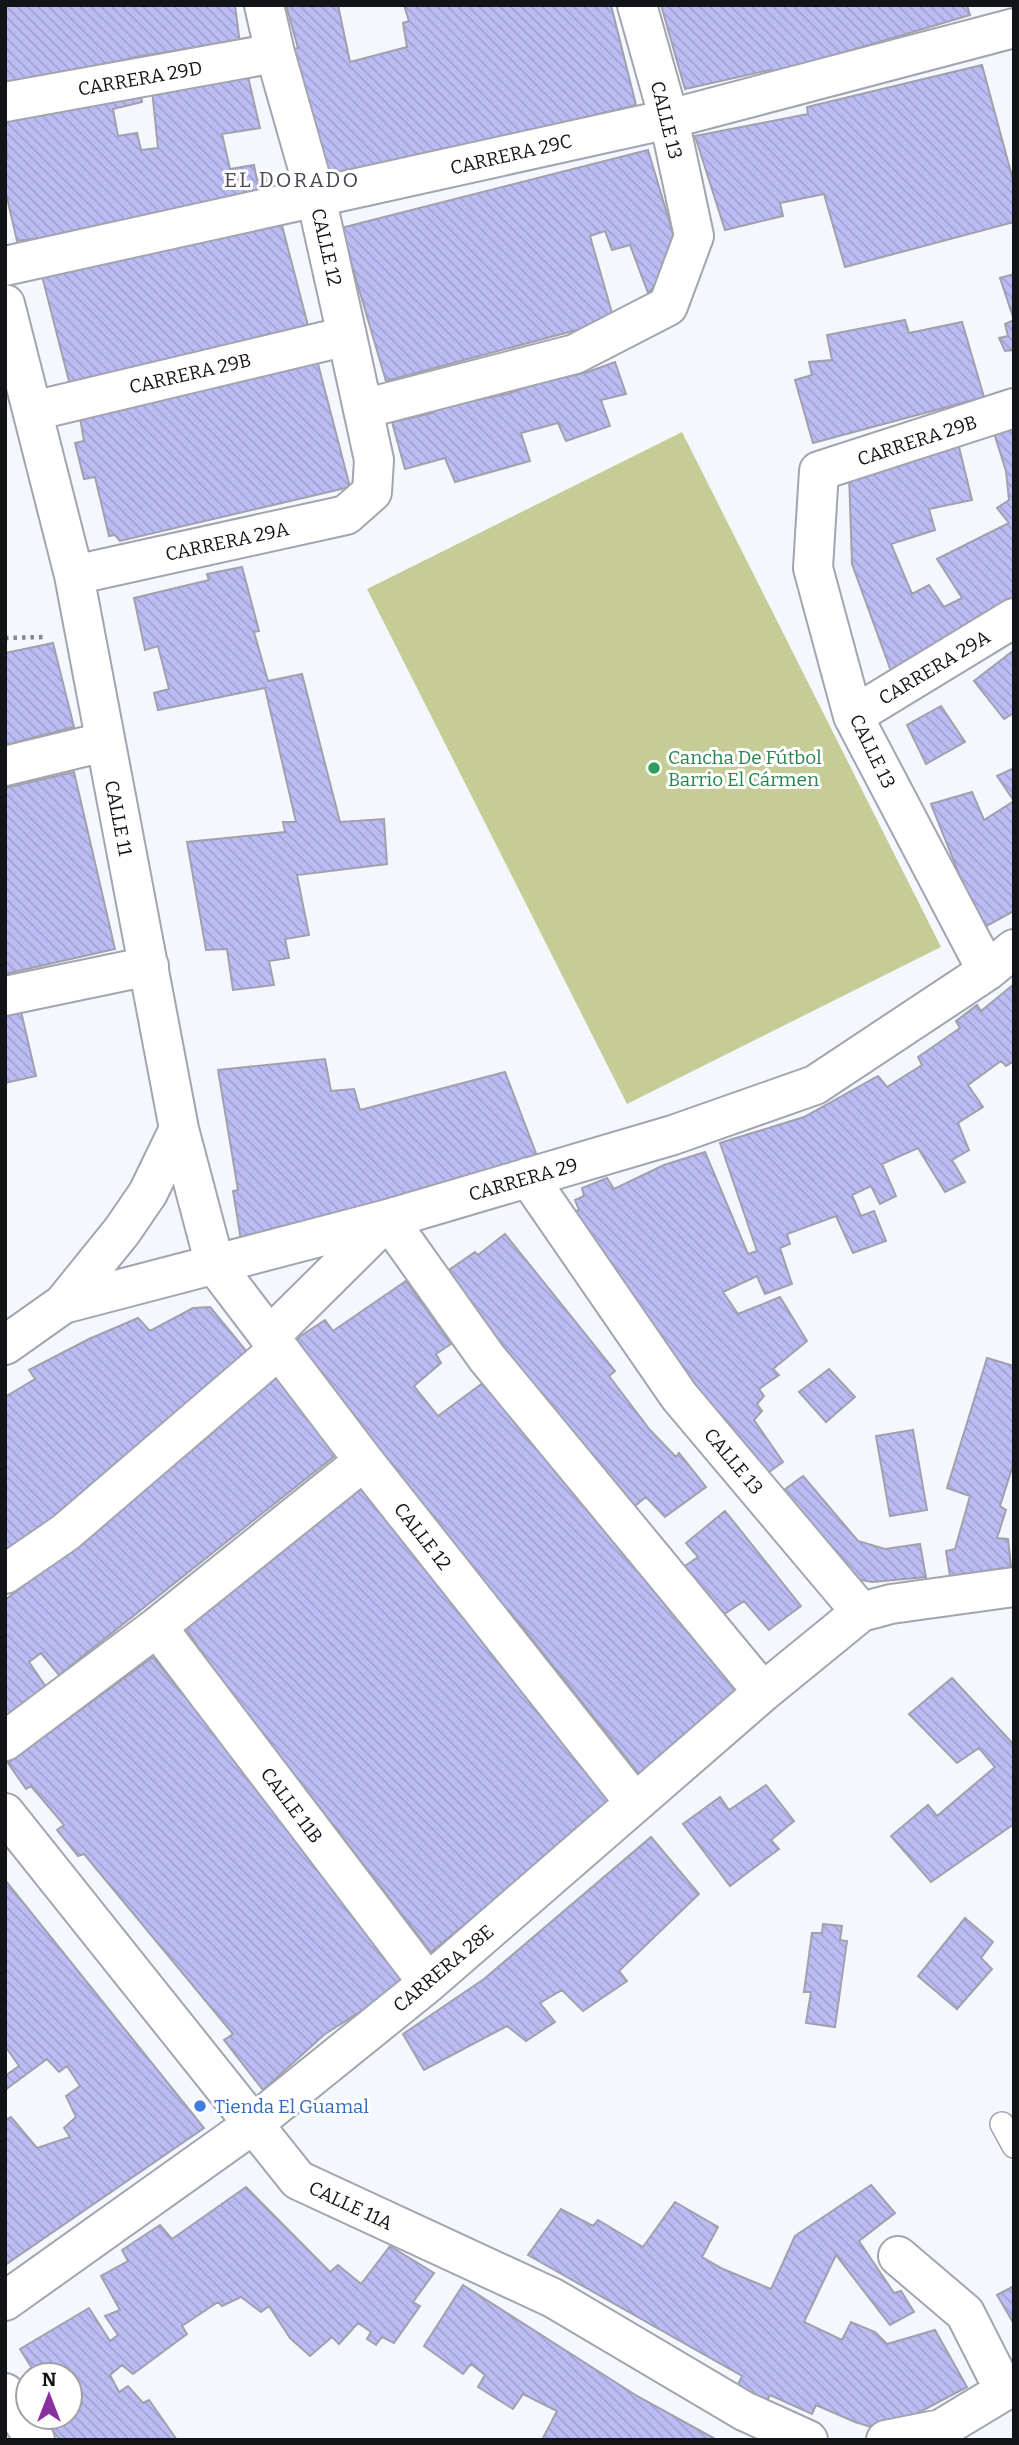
<svg xmlns="http://www.w3.org/2000/svg" width="1019" height="2445" font-family="Bitter,serif">
  <style>
    .pitch { fill: #c6cc95 }
    .building { fill: url(#building-back-hatch); stroke: #a0a1ac; stroke-width: 2 }
    .lines { fill: none; stroke-linecap: round; stroke-linejoin: round }
    .service-casing { stroke: #a2a5b0; stroke-width: 26 }
    .minor-casing { stroke: #a2a5b0; stroke-width: 42 }
    .path { stroke: #84868b; stroke-width: 4.5; stroke-dasharray: 3.5 5; stroke-linecap: butt }
    .service { stroke: #fff; stroke-width: 23 }
    .minor { stroke: #fff; stroke-width: 38 }
    .leisure-dot { fill: #2e9e5b; stroke: #fff; stroke-width: 2.5 }
    .shop-dot { fill: #3f7fe0; stroke: #fff; stroke-width: 2.5 }
    .labels { text-anchor: middle; stroke-width: 6; stroke-linejoin: round; paint-order: stroke }
    .street-label { font-size: 19px; fill: #131418; stroke: #fff }
    .leisure-label { font-size: 19px; fill: #27864d; stroke: #fff; text-anchor: start }
    .shop-label { font-size: 19px; fill: #366cbe; stroke: #fff; text-anchor: start }
    .neighbourhood-label { font-size: 21px; letter-spacing: 2px; fill: #474a53; stroke: #fff }
  </style>
  <defs>
    <pattern id="building-back-hatch" width="6" height="6" patternUnits="userSpaceOnUse" patternTransform="scale(1.75)"><rect width="6" height="6" fill="#bcbcf5"/><path d="M-1 5l2 2M0 0l6 6M5-1l2 2" fill="none" stroke="#a1a1d1"/></pattern>
  </defs>
  <rect width="100%" height="100%" fill="#f5f7fe"/>
  <path class="pitch" d="M682 432 941 947 627 1104 367 589Z"/>
  <path class="building" d="M5 5H235L240 44 210 45 135 57 5 92Z
    M286 5H338L350 62 407 47 403 23 409 21 404 5H611L636 105 373 168 324 174 293 49 298 48Z
    M661 5H967L970 15 771 74 770 70 685 89Z
    M982 65 1014 184V222L845 267 824 194 780 203 783 216 725 230 695 136 808 114 807 107Z
    M246 68 260 128 222 134 230 169 254 165 257 180 266 178 268 190 74 233 17 241 5 189V160L7 159 5 117 139 85 142 102 113 109 118 136 137 133 141 150 158 148 151 80Z
    M648 150 674 237 675 265 648 293 630 245 612 250 605 231 590 236 614 320 386 381 341 228Z
    M279 214 311 337 72 393 42 276Z
    M1014 274V350L1005 351 999 338 1008 336 1005 324 1014 320 1000 278Z
    M905 320 909 333 962 322 984 397 813 443 795 380 812 375 809 362 832 360 827 335Z
    M317 360 350 487 120 541 115 535 109 536 95 477 84 479 75 443 84 441 79 412Z
    M615 362 626 394 601 400 610 426 566 441 558 423 521 433 530 461 455 482 445 458 405 469 392 422 433 413V409L507 394 545 381 585 373Z
    M1014 423V607L895 682 852 564 849 473 958 443 972 500 929 509 935 530 891 544 912 594 929 585 944 607 962 598 937 559 1009 523 997 508 1009 500 1006 471 993 430Z
    M242 567 259 631 254 632 268 681 302 674 340 822 384 819 387 864 297 875 309 935 285 939 289 958 269 961 274 985 233 990 227 949 206 950 187 842 285 832 283 822H296L265 688 158 710 154 693 169 689 158 646 145 650 134 598 209 580 207 574Z
    M53 643 74 727 5 745V653Z
    M1014 650V713L1004 719 974 681Z
    M941 706 965 742 926 764 907 725Z
    M1014 768V911L981 929 931 804 972 792 984 820 1014 801 997 776Z
    M74 772 115 949 5 974V788Z
    M1014 984V1061L1006 1066 1001 1061 968 1085 983 1107 958 1123 969 1150 952 1160 965 1182 945 1192 918 1148 882 1164 896 1196 880 1204 871 1186 852 1195 861 1216 874 1211 886 1241 853 1253 836 1216 787 1234 790 1244 780 1248 792 1284 765 1294 757 1276 723 1292 738 1314 780 1297 807 1341 773 1369 779 1375 759 1389 764 1396 757 1404 762 1411 754 1420 783 1462 758 1480 564 1216 579 1210 575 1200 584 1196 582 1188 607 1178 614 1189 664 1165 705 1152 748 1254 757 1251 720 1143 804 1117 878 1076 887 1087 922 1065 918 1057 960 1028 956 1021 977 1005 981 1011Z
    M20 1007 36 1076 5 1083V1011Z
    M325 1059 331 1091 354 1089 360 1110 505 1072 537 1156 329 1226 241 1240 233 1191 238 1190 218 1070Z
    M505 1234 615 1371 609 1376 650 1430 676 1457 679 1453 706 1487 665 1517 646 1497 631 1509 440 1276 475 1252 478 1255Z
    M406 1281 451 1344 436 1354 441 1363 414 1386 438 1416 484 1382 740 1692 644 1780 509 1610 502 1613 290 1343 325 1320 333 1331Z
    M210 1307 247 1352 89 1494 5 1555V1397L35 1379 29 1370 89 1339 138 1318 150 1331 193 1308Z
    M987 1358 1014 1366V1462L1000 1506 1006 1510 997 1538 1008 1539 1011 1567 950 1576 946 1551 955 1549 970 1496 947 1488Z
    M829 1369 855 1397 826 1422 799 1392Z
    M275 1375 337 1454 59 1675 41 1653 29 1662 48 1690 5 1718V1600L71 1550 208 1437Z
    M913 1430 927 1510 890 1516 876 1436Z
    M803 1476 858 1541 885 1549 920 1544 926 1577 872 1582 846 1577 773 1498Z
    M361 1488 614 1802 431 1952 277 1752 269 1755 185 1627Z
    M725 1511 801 1606 769 1630 744 1601 720 1617 682 1568 698 1557 686 1543Z
    M153 1657 412 1979 325 2034 263 2090 224 2040 233 2034 84 1854 78 1856 57 1830 64 1825 31 1786 26 1789 8 1763Z
    M952 1678 1014 1745V1824L931 1882 891 1836 928 1805 937 1816 995 1767 979 1748 957 1763 909 1714Z
    M766 1785 794 1821 771 1840 779 1849 730 1886 683 1824 720 1797 729 1810Z
    M651 1837 699 1894 619 1971 627 1981 583 2011 562 1990 540 2003 555 2022 526 2041 507 2026 424 2070 403 2034 484 1979Z
    M5 1880 204 2128 5 2265V2120L11 2117 37 2148 70 2137 64 2128 76 2117 66 2096 80 2086 67 2066 59 2072 47 2059 5 2090V2076L19 2066 5 2046Z
    M965 1918 993 1942 981 1958 992 1969 957 2009 918 1976Z
    M823 1924 842 1926 840 1940 847 1941 835 2027 806 2023 811 1992H804L812 1933H822Z
    M871 2185 895 2213 859 2241 894 2293 901 2291 914 2312 890 2325 836 2255 804 2322 842 2340 851 2322 875 2332 887 2344 935 2330 967 2387 884 2431 855 2422 816 2405 812 2414 770 2395 766 2403 737 2387 742 2376 528 2255 561 2209 593 2226 598 2220 643 2247 675 2202 718 2227 702 2257 723 2269 771 2289 795 2236Z
    M246 2187 330 2272 338 2265 361 2284 390 2246 434 2273 413 2302 420 2306 394 2343 382 2337 376 2345 367 2339 371 2332 358 2323 339 2344 332 2337 310 2356 290 2338 269 2306 261 2312 241 2297 222 2306 218 2302 182 2326 187 2334 133 2374 122 2365 110 2375 119 2392 128 2386 143 2403 149 2400 177 2440H60L42 2417H70V2375H32L35 2373 20 2349 89 2308 110 2341 118 2335 105 2316 120 2310 101 2276 128 2261 122 2250 160 2225 172 2239Z
    M463 2285 637 2396 717 2440H542L557 2411 523 2394 513 2409 478 2387 485 2375 471 2364 463 2374 424 2346Z
    M1014 2286V2324L997 2295Z"/>
  <g class="lines">
    <defs>
      <path id="service" d="M1002 2124 1014 2146"/>
      <path id="minor" d="M5 102 275 53
        M5 266 669 119 1014 28
        M5 304 74 575 179 1129 148 1193 122 1231 63 1304
        M363 409 575 354 668 306 694 236 669 119 637 5
        M33 411 347 336
        M74 575 346 515 372 492 374 460 347 336 316 197 275 53 264 5
        M853 716 1014 618
        M5 766 104 742
        M987 971 853 716 813 568 819 471 1014 408
        M5 996 149 966
        M179 1129 215 1265 364 1461 635 1803
        M528 1177 679 1396 861 1612
        M269 1337 388 1219 487 1358 763 1692
        M5 1345 63 1304 388 1219 673 1135 815 1085 987 971 1014 949
        M5 1574 66 1532 278 1350
        M157 1627 428 1983
        M5 1741 157 1627 364 1461
        M5 1813 298 2180 553 2298 744 2411 808 2440
        M898 2256 965 2313 1004 2390
        M5 2301 252 2125 428 1983 763 1692 861 1612 891 1604 1014 1587
        M5 2393 35 2440
        M886 2440 941 2429 1014 2385"/>
    </defs>
    <use href="#service" class="service-casing"/>
    <use href="#minor" class="minor-casing"/>
    <path class="path" d="M5 638 45 637"/>
    <use href="#service" class="service"/>
    <use href="#minor" class="minor"/>
  </g>
  <circle class="leisure-dot" cx="654" cy="768" r="7"/>
  <circle class="shop-dot" cx="200" cy="2106" r="7"/>
  <g class="labels">
    <g class="street-label">
      <text transform="translate(140 78) rotate(-10)" y="7">CARRERA 29D</text>
      <text transform="translate(667 120) rotate(76)" y="7">CALLE 13</text>
      <text transform="translate(511 154) rotate(-13)" y="7">CARRERA 29C</text>
      <text transform="translate(327 247) rotate(77)" y="7">CALLE 12</text>
      <text transform="translate(190 373) rotate(-13)" y="7">CARRERA 29B</text>
      <text transform="translate(917 440) rotate(-18)" y="7">CARRERA 29B</text>
      <text transform="translate(227 541) rotate(-12)" y="7">CARRERA 29A</text>
      <text transform="translate(934 667) rotate(-31)" y="7">CARRERA 29A</text>
      <text transform="translate(873 751) rotate(64)" y="7">CALLE 13</text>
      <text transform="translate(119 818) rotate(79)" y="7">CALLE 11</text>
      <text transform="translate(523 1179) rotate(-16)" y="7">CARRERA 29</text>
      <text transform="translate(734 1461) rotate(50)" y="7">CALLE 13</text>
      <text transform="translate(423 1536) rotate(52)" y="7">CALLE 12</text>
      <text transform="translate(292 1805) rotate(53)" y="7">CALLE 11B</text>
      <text transform="translate(443 1968) rotate(-40)" y="7">CARRERA 28E</text>
      <text transform="translate(351 2205) rotate(25)" y="7">CALLE 11A</text>
    </g>
    <g class="leisure-label">
      <text x="668" y="764">Cancha De Fútbol<tspan x="668" dy="22">Barrio El Cármen</tspan></text>
    </g>
    <g class="shop-label">
      <text x="214" y="2113">Tienda El Guamal</text>
    </g>
    <g class="neighbourhood-label">
      <text x="292" y="187">EL DORADO</text>
    </g>
  </g>
  <rect width="1019" height="2445" fill="none" stroke="#131418" stroke-width="14"/>
  <g transform="translate(49 2396)"><circle r="33" fill="#ffffff" stroke="#a1a1a3" stroke-width="2"/>
  <path d="M0-5L12 26L0 18L-12 26Z" fill="#8732a0"/>
  <text y="-10" font-size="19" font-weight="bold" text-anchor="middle" fill="#131418">N</text>
  </g>
</svg>
